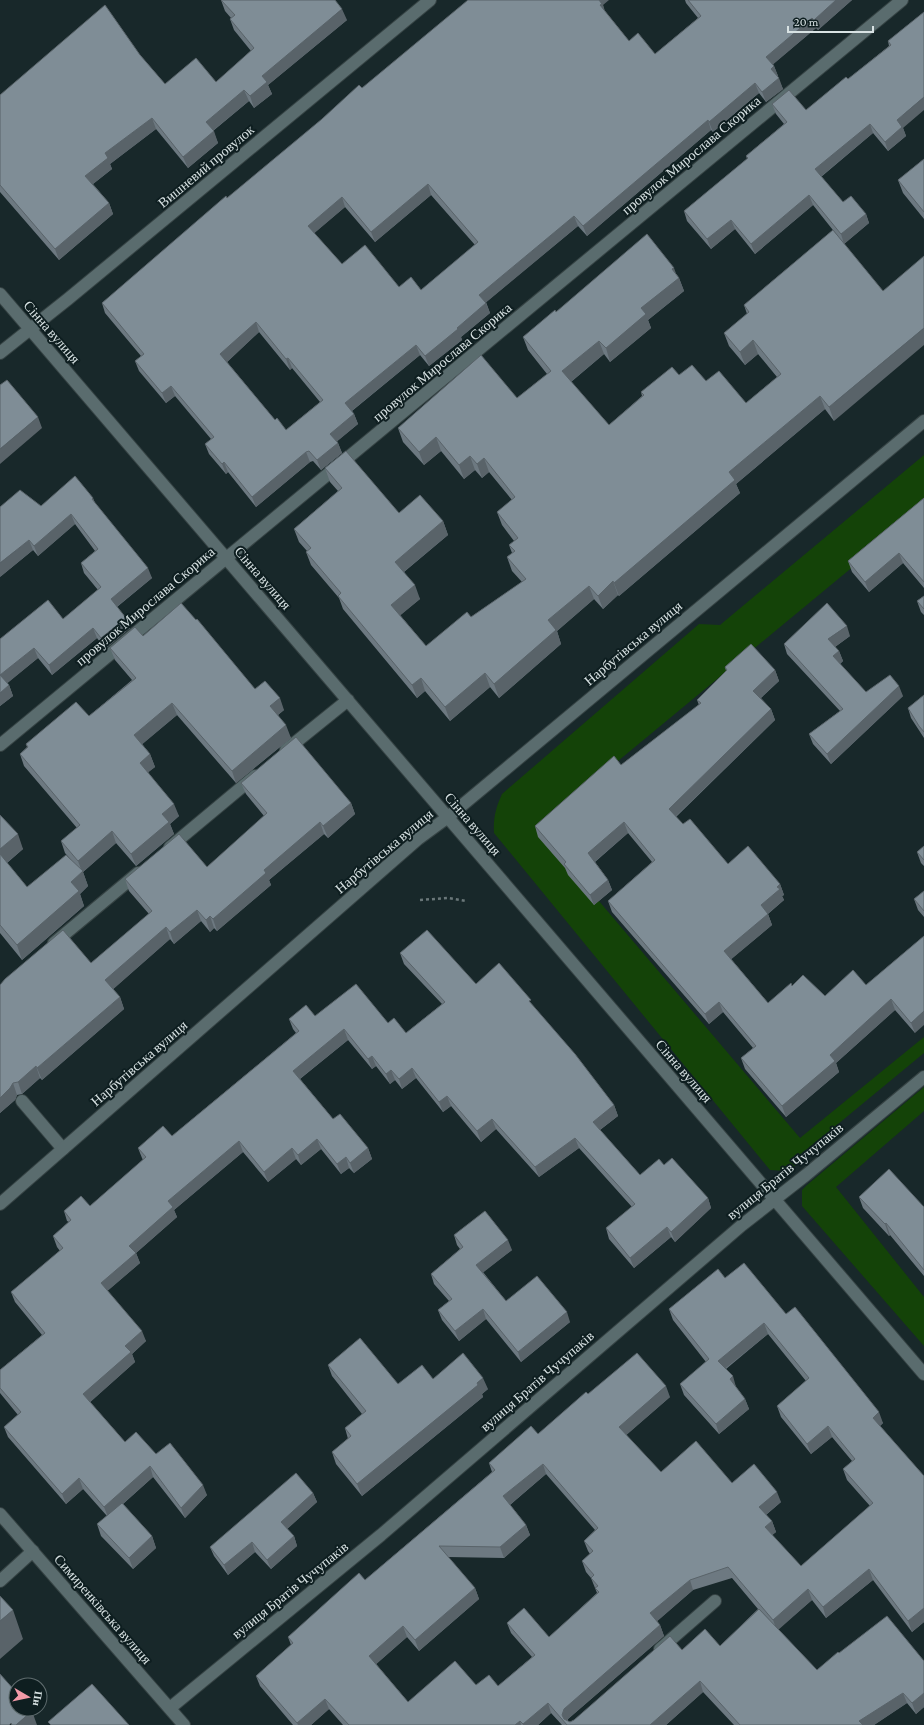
<svg xmlns="http://www.w3.org/2000/svg" width="924" height="1725" font-family="'Crimson Pro',serif">
  <style>
    .green { fill: #144308 }
    .lines { fill: none; stroke-linecap: round; stroke-linejoin: round }
    .lane-casing { stroke: #364344; stroke-width: 14 }
    .street-casing { stroke: #364344; stroke-width: 14 }
    .secondary-casing { stroke: #364344; stroke-width: 14 }
    .path { stroke: #6a7779; stroke-width: 2.5; stroke-dasharray: 3 3; stroke-linecap: butt }
    .lane { stroke: #5a6c6e; stroke-width: 12 }
    .street { stroke: #5a6c6e; stroke-width: 12 }
    .secondary { stroke: #5a6c6e; stroke-width: 12 }
    .wall { fill: #6d7981; fill-rule: evenodd }
    .shaded-wall { fill: #596369 }
    .building { fill: #7f8d96; stroke: #596369; fill-rule: evenodd }
    .labels { text-anchor: middle; stroke-width: 4; stroke-linejoin: round; paint-order: stroke }
    .street-label { font-size: 14px; fill: #d8e2e3; stroke: #0e1e20 }
  </style>
  <rect width="100%" height="100%" fill="#18282a"/>
  <path class="green" d="M924 455V508L537 828 800 1138 924 1037V1053L809 1148C796 1167 795 1172 770 1170L494 833C493 818 496 807 502 794L699 624 720 625Z
    M924 1087V1111L836 1187 924 1297V1346L802 1206V1190L807 1185Z"/>
  <g class="lines">
    <defs>
      <path id="lane" d="M22 1101 63 1149
        M0 1581 33 1551"/>
      <path id="street" d="M0 294 924 1374
        M0 353 68 299 430 0
        M0 745 902 0
        M286 750 348 700
        M170 847 255 776
        M54 943 138 873
        M0 1204 418 839 448 817 924 421
        M660 1649 715 1601
        M170 1708 381 1535 742 1225 806 1175 924 1077"/>
      <path id="secondary" d="M0 1514 184 1725"/>
    </defs>
    <use href="#lane" class="lane-casing"/>
    <use href="#street" class="street-casing"/>
    <use href="#secondary" class="secondary-casing"/>
    <path class="path" d="M420 900 448 898 466 901"/>
    <use href="#lane" class="lane"/>
    <use href="#street" class="street"/>
    <use href="#secondary" class="secondary"/>
  </g>
  <path class="wall" d="M221 0 347 20 268 85 272 94 254 108 249 101 213 131 218 143 188 168 156 129 110 164 112 169 93 184 109 203 113 214 59 260 0 192V95L140 55 165 84 216 82 251 51 234 30 230 19 231 18 225 11Z
    M685 0H852L818 30 816 28 773 64 774 66 778 76H777L783 89 766 102 759 93 713 132 711 130 587 236 578 226 486 302 490 313 461 337 462 340 429 366 420 355 352 411 354 414 358 424 337 441 338 443 342 453 321 470 313 461 310 462 256 507 228 472 226 474 209 454 205 444 211 439 175 396 166 403 139 371 135 361 141 356 105 313 102 303 227 198 362 88 603 5 604 10 629 41 655 54 698 18 686 3ZM431 195 475 245 421 290 399 287 342 264 314 233 345 207 375 242ZM259 332 290 370 292 368 320 402 286 430 275 420 227 362Z
    M924 12 903 128 906 136 888 151 873 133 821 177 843 202 866 214 869 223 844 244 813 205 755 254 735 229 711 249 687 221 684 211 747 159 746 156 784 124 776 114 772 104 806 110 848 79 889 46 888 41Z
    M924 159V219L903 193 898 180Z
    M833 230 834 421 825 409 736 484 740 493 619 596 618 595 603 609 594 599 557 631 561 644 499 698 490 687 450 721 425 691 417 698 343 609 339 598 311 565 306 552 307 551 299 542 294 529 338 491 330 482 325 468 399 513 443 521 448 535 404 572 420 599 400 615 426 646 471 617 522 582 512 571 507 557 512 553 509 545 514 541 502 525 497 512 512 500 489 472 482 478 475 470 464 479 441 451 424 465 403 442 398 428 517 398 547 374 528 350 523 337 556 312 676 274 679 278 684 291 648 320 651 328 610 362 604 354 571 382 609 425 642 396 641 392 679 375 706 381 746 403 777 377 758 354 745 365 729 346 724 333 747 314 744 305Z
    M93 498 95 503 152 578 117 607 130 628 105 649 97 638 52 675 38 658 7 683 9 685 13 696 0 706V639L63 619 98 590 84 573 81 563 95 551 75 524 38 556 33 550 0 577 41 506Z
    M924 498V588L903 563 869 592 852 572 848 561Z
    M924 596V615L921 612 917 601Z
    M143 636 255 689 284 710 278 715 291 738 236 783 177 715 142 744 150 754 155 767 148 772 179 816 170 824 174 834 136 866 116 843 83 872 88 886 80 894 84 906 22 960 0 933V815L23 849 7 863 27 887 71 860 65 853 61 841 77 828 24 766 20 754 27 747 26 744 89 716 132 680 115 660 110 648Z
    M850 636 835 647 839 651 843 661 840 664 866 692 903 696 831 764 813 744 809 734 840 711 787 654 784 644Z
    M725 667 775 670 779 681 761 698 771 709 775 720 676 817 683 824 728 864 780 884 784 895 782 896 784 900 768 914 772 925 731 959 768 1003 792 986 825 996 866 985 924 936 915 1033 895 1010 836 1063 839 1072 786 1117 745 1069 741 1058 753 1048 723 1012 709 1024 612 912 608 901 652 862 628 833 595 862 608 880 612 890 594 905 568 875 565 868 538 837 535 826 621 765 699 705 697 700 726 671Z
    M924 695V738L911 718 908 708Z
    M241 783 351 803 355 814 328 838 324 834 269 880 271 885 217 931 214 928 210 932 201 921 174 944 170 939 113 989 120 997 124 1009 42 1080 40 1078 22 1094 17 1095 15 1100 0 1113V985L91 963 149 914 129 891 125 879 207 867 264 816 246 794Z
    M924 846V866L921 863 917 852Z
    M924 891V917L918 910 914 899Z
    M400 953 476 984 533 1006 614 1105 618 1116 600 1130 640 1175 664 1165 708 1198 711 1208 675 1242 671 1237 634 1268 609 1239 606 1228 632 1207 579 1148 539 1177 496 1129 481 1142 451 1106 443 1112 416 1078 402 1089 395 1080 390 1084 376 1066 372 1069 348 1040 300 1079 333 1119 368 1148 372 1159 354 1173 349 1168 341 1174 321 1149 301 1165 296 1159 268 1182 243 1152 174 1210 177 1217 136 1253 140 1263 107 1291 146 1341 132 1354 135 1362 90 1402 125 1442 156 1454 207 1495 185 1518 153 1477 123 1504 152 1536 156 1548 133 1569 101 1536 97 1524 107 1516 83 1489 66 1504 8 1437 4 1427 18 1415 0 1393V1370L42 1335 15 1302 11 1292 60 1251 57 1247 53 1236 69 1222 67 1221 64 1211 90 1206 143 1160 142 1158 138 1148 172 1136 296 1033 293 1029 289 1019 315 1016 388 1023 406 1033 442 1004 404 964Z
    M859 1197 924 1207V1276L890 1235 889 1236 863 1208Z
    M454 1235 512 1250 483 1272 506 1301 570 1322 521 1362 486 1319 459 1341 442 1320 438 1310 449 1301 434 1284 431 1274 460 1249 457 1245Z
    M725 1278 786 1314 883 1423 880 1426 924 1476V1622L912 1632 873 1580 826 1618 812 1600 778 1629 817 1670 839 1653 924 1661V1707L916 1714 907 1703 874 1725H734L703 1692 666 1725H562L551 1713 538 1725H343L329 1709 311 1725H293L260 1686 256 1676 291 1645 288 1637 365 1580 492 1472 489 1463 538 1434 588 1394 670 1397 626 1435 661 1472 732 1483 781 1502 766 1515 772 1521 776 1532 772 1535 801 1566 870 1506 847 1480 843 1469 852 1461 832 1437 811 1454 781 1417 777 1406 806 1381 768 1334 726 1369 736 1387 745 1399 749 1409 719 1434 684 1395 680 1384 706 1362 673 1320 669 1309ZM546 1474 595 1530 584 1541 588 1551 590 1554 582 1561 586 1572 591 1578 597 1593 549 1637 507 1623 511 1633 532 1657 498 1686 476 1685 408 1702 376 1664 407 1637 419 1651 479 1599 475 1588 448 1557 504 1558 530 1535 526 1525 510 1505ZM732 1578 758 1609 720 1646 682 1650 574 1720 570 1722 568 1721V1719L664 1636 660 1625 657 1621 693 1590Z
    M328 1365 398 1384 433 1379 488 1389 482 1394 483 1397 362 1496 336 1464 332 1452 348 1439 345 1428 362 1414 332 1376Z
    M313 1493 317 1502 287 1529 294 1536 297 1546 271 1569 255 1552 228 1575 214 1556 210 1547Z"/>
  <path class="shaded-wall" d="M597 0H609L603 5 606 14Z
    M836 0H852L818 30 814 20Z
    M342 9 347 20 268 85 272 94 254 108 250 96 262 76Z
    M812 18 816 28 770 67 766 57Z
    M774 66 778 76 775 79 771 69Z
    M779 78 783 89 766 102 762 92Z
    M755 83 759 93 713 132 709 122Z
    M244 90 249 101 210 133 206 122Z
    M924 97V110L903 128 906 136 888 151 885 142 897 120Z
    M152 118 156 129 110 164 112 169 89 187 85 176 105 153Z
    M708 120 711 130 587 236 583 226Z
    M870 124 873 133 818 179 815 169Z
    M214 131 218 143 188 168 183 157Z
    M428 184 431 195 375 242 371 232Z
    M809 195 813 205 755 254 751 244Z
    M342 197 345 207 311 236 308 226Z
    M109 203 113 214 59 260 55 249Z
    M866 214 869 223 844 244 841 234Z
    M574 216 578 226 483 305 479 295Z
    M731 220 735 229 711 249 707 239Z
    M674 268 678 279 679 278 684 291 648 320 651 328 610 362 606 348 641 308Z
    M486 303 490 313 461 337 462 340 429 366 425 356 457 328Z
    M256 322 259 332 224 365 220 354Z
    M924 328V345L834 421 829 407Z
    M753 340 758 354 745 365 740 352Z
    M599 341 604 354 567 385 562 371Z
    M416 345 420 355 349 413 345 403Z
    M288 358 292 368 290 370 286 359Z
    M171 386 175 396 166 403 162 393Z
    M820 396 825 409 736 484 740 493 619 596 614 583 729 472Z
    M354 414 358 424 334 444 330 434Z
    M38 417 42 428 0 464V449Z
    M436 437 441 451 424 465 419 452Z
    M338 443 342 453 321 470 317 460Z
    M306 452 310 462 256 507 252 497Z
    M470 456 475 470 464 479 459 465Z
    M484 458 489 472 482 478 477 464Z
    M224 462 228 472 226 474 222 464Z
    M71 514 75 524 38 556 34 546Z
    M443 521 448 535 400 575 395 562Z
    M29 540 33 550 0 577V563Z
    M899 553 903 563 869 592 865 582Z
    M148 568 152 578 114 609 111 599Z
    M613 581 618 595 603 609 598 596Z
    M415 585 420 599 396 619 391 605Z
    M589 586 594 599 557 631 561 644 499 698 494 684 548 620Z
    M126 618 130 628 105 649 101 638Z
    M847 626 850 636 832 649 828 639Z
    M93 628 97 638 52 675 49 665Z
    M34 648 38 658 4 686 0 675Z
    M839 651 843 661 837 666 833 656Z
    M775 670 779 681 757 701 753 691Z
    M485 673 490 687 450 721 445 707Z
    M421 678 425 691 417 698 412 685Z
    M9 685 13 696 0 706V693Z
    M899 686 903 696 831 764 827 754Z
    M280 698 284 710 274 718 270 706Z
    M172 703 177 715 139 747 134 735Z
    M771 709 775 720 673 819 669 809Z
    M286 725 291 738 236 783 232 771Z
    M150 754 155 767 145 775 140 763Z
    M351 803 355 814 328 838 323 826Z
    M174 804 179 816 170 824 174 834 136 866 131 854 162 814Z
    M320 822 324 834 269 880 271 885 217 931 213 919 264 870Z
    M624 822 628 833 592 864 588 853Z
    M112 831 116 843 83 872 88 886 80 894 84 906 22 960 17 945 71 882 82 872 78 861Z
    M18 834 23 849 3 866 0 857V849Z
    M608 880 612 890 594 905 590 895Z
    M780 884 784 895 782 896 784 900 765 916 761 905Z
    M197 910 201 921 174 944 170 932Z
    M768 914 772 925 728 962 724 951Z
    M210 916 214 928 210 932 206 920Z
    M166 927 170 939 110 992 105 980Z
    M120 997 124 1009 42 1080 37 1068Z
    M891 999 895 1010 836 1063 839 1072 786 1117 782 1106 830 1055Z
    M719 1002 723 1012 709 1024 705 1014Z
    M924 1011V1025L915 1033 911 1023Z
    M344 1029 348 1040 297 1081 293 1071Z
    M372 1056 376 1066 372 1069 368 1059Z
    M36 1066 40 1078 22 1094 18 1082Z
    M412 1068 416 1078 402 1089 399 1079Z
    M391 1070 395 1080 390 1084 386 1074Z
    M13 1083 17 1095 15 1100 0 1113V1098Z
    M447 1096 451 1106 443 1112 439 1102Z
    M614 1105 618 1116 597 1132 593 1122Z
    M492 1119 496 1129 481 1142 477 1131Z
    M575 1138 579 1148 539 1177 535 1167Z
    M317 1139 321 1149 301 1165 298 1155Z
    M239 1141 243 1152 174 1210 177 1217 136 1253 140 1263 104 1294 101 1283 129 1246 168 1201Z
    M292 1148 296 1159 268 1182 264 1172Z
    M368 1148 372 1159 354 1173 350 1163Z
    M346 1157 349 1168 341 1174 337 1164Z
    M708 1198 711 1208 675 1242 671 1232Z
    M886 1223 890 1235 889 1236 885 1224Z
    M667 1227 671 1237 634 1268 630 1258Z
    M508 1240 512 1250 480 1275 476 1265Z
    M483 1309 486 1319 459 1341 455 1331Z
    M567 1312 570 1322 521 1362 518 1352Z
    M764 1323 768 1334 722 1371 718 1361Z
    M142 1331 146 1341 132 1354 135 1362 87 1405 83 1394 125 1346Z
    M733 1376 736 1387 730 1379Z
    M483 1378 488 1389 482 1394 483 1397 362 1496 357 1484Z
    M666 1386 670 1397 623 1438 619 1427Z
    M745 1399 749 1409 719 1434 716 1424Z
    M879 1412 883 1423 877 1428 873 1418Z
    M828 1426 832 1437 811 1454 807 1444Z
    M543 1464 546 1474 507 1507 503 1496Z
    M150 1466 153 1477 108 1517 104 1507Z
    M79 1478 83 1489 66 1504 62 1494Z
    M203 1485 207 1495 185 1518 181 1508Z
    M777 1492 781 1502 763 1517 759 1507Z
    M313 1493 317 1502 285 1531 281 1522Z
    M772 1521 776 1532 769 1538 765 1527Z
    M526 1525 530 1535 504 1558 500 1547Z
    M152 1536 156 1548 133 1569 129 1558Z
    M294 1536 297 1546 271 1569 267 1560Z
    M252 1542 255 1552 228 1575 224 1565Z
    M869 1569 873 1580 826 1618 823 1607Z
    M690 1580 693 1590 654 1624 650 1613Z
    M475 1588 479 1599 419 1651 415 1640Z
    M808 1589 812 1600 777 1631 773 1620Z
    M924 1608V1622L912 1632 908 1621Z
    M13 1610 23 1639 0 1659V1621Z
    M660 1625 664 1636 568 1719 566 1724 562 1715 564 1709Z
    M403 1626 407 1637 373 1667 369 1656Z
    M700 1681 703 1692 666 1725H650Z
    M903 1693 907 1703 874 1725H861L859 1721Z
    M924 1693V1707L916 1714 912 1703Z
    M325 1699 329 1709 311 1725H298L297 1723Z
    M548 1703 551 1713 538 1725H523V1724Z
    M32 1711 37 1725H16Z
    M520 1721 521 1725H515Z"/>
  <path class="building" d="M221 0H335L342 9 262 76 267 82 250 96 244 90 206 122 214 131 183 157 152 118 105 153 108 158 85 176 109 203 55 249 0 185V95L105 5 140 55 165 84 196 58 216 82 254 48 230 19 235 15Z
    M468 0H599L602 4 600 5 629 41 638 33 655 54 701 16 688 0H836L814 20 812 18 766 57 774 66 771 69 779 78 762 92 755 83 709 122 708 120 583 226 574 216 479 295 486 303 457 328 458 329 425 356 416 345 345 403 354 414 330 434 338 443 317 460 309 451 306 452 252 497 224 462 222 464 205 444 214 437 171 386 162 393 135 361 144 354 102 303 226 196 227 198 322 119 359 85 362 88ZM428 184 478 242 421 290 411 277 399 287 365 245 342 264 308 226 342 197 371 232ZM256 322 286 359 288 358 323 400 286 430 277 418 275 420 220 354Z
    M924 12V97L897 120 902 127 885 142 870 124 815 169 843 202 851 196 866 214 841 234 809 195 751 244 731 220 707 239 684 211 748 158 746 156 787 122 772 104 789 90 806 110 846 77 848 79 891 45 888 41Z
    M924 159V212L898 180Z
    M833 230 883 291 924 256V328L829 407 820 396 729 472 735 480 614 583 613 581 598 596 589 586 548 620 556 630 494 684 485 673 445 707 421 678 412 685 338 596 341 593 306 552 311 548 294 529 342 488 325 468 346 451 399 513 420 495 443 521 395 562 415 585 391 605 426 646 467 612 471 617 526 579 507 557 515 551 509 545 518 538 497 512 515 497 484 458 477 464 470 456 459 465 436 437 419 452 398 428 481 355 517 398 551 371 523 337 555 310 556 312 647 234 674 268 672 269 679 278 641 308 646 314 606 348 599 341 562 371 609 425 644 395 641 392 672 367 679 375 692 365 706 381 719 371 746 403 781 374 753 340 740 352 724 333 749 312 744 305Z
    M7 380 38 417 0 449V385Z
    M75 476 93 498 92 499 148 568 111 599 126 618 101 638 93 628 49 665 34 648 0 675 9 685 0 693V639L48 600 63 619 101 587 81 563 98 549 71 514 34 546 29 540 0 563V507L20 490 41 506Z
    M924 498V582L899 553 865 582 848 561Z
    M924 596V609L917 601Z
    M181 603 196 620 197 619 255 689 265 681 280 698 270 706 286 725 232 771 172 703 134 735 150 754 140 763 174 804 162 814 169 822 131 854 112 831 78 861 61 841 80 825 20 754 28 747 26 744 76 702 89 716 136 678 110 648 135 627 143 636Z
    M827 603 847 626 828 639 839 651 833 656 866 692 890 675 899 686 827 754 809 734 843 709 784 644Z
    M751 644 775 670 753 691 771 709 669 809 683 824 690 819 728 864 748 846 780 884 777 887 780 889 761 905 768 914 724 951 768 1003 791 983 792 986 803 975 825 996 853 970 866 985 924 936V1011L911 1023 891 999 830 1055 835 1061 782 1106 741 1058 756 1046 719 1002 705 1014 608 901 655 860 624 822 588 853 608 880 590 895 564 864 566 862 535 826 614 756 621 765 701 703 697 700 727 670 725 667Z
    M924 695V732L919 726 908 708Z
    M296 737 351 803 323 826 320 822 264 870 266 873 213 919 210 916 206 920 197 910 170 932 166 927 105 980 120 997 37 1068 36 1066 18 1082 13 1083 10 1088 0 1098V985L5 979 63 930 91 963 152 911 125 879 179 834 207 867 267 813 241 783Z
    M0 815 18 834 0 849Z
    M924 846V860L917 852Z
    M0 854 27 887 66 855 83 871 71 882 79 891 17 945 0 925Z
    M924 891V911L914 899Z
    M427 930 476 984 499 963 531 1000 529 1001 575 1054 614 1105 593 1122 640 1175 659 1159 664 1165 672 1158 708 1198 671 1232 667 1227 630 1258 606 1228 635 1204 575 1138 535 1167 492 1119 477 1131 447 1096 439 1102 412 1068 399 1079 391 1070 386 1074 372 1056 368 1059 344 1029 293 1071 333 1119 340 1114 368 1148 350 1163 346 1157 337 1164 317 1139 298 1155 292 1148 264 1172 239 1141 168 1201 173 1207 129 1246 136 1253 101 1283 142 1331 125 1346 131 1352 83 1394 125 1442 136 1432 156 1454 170 1443 203 1485 181 1508 150 1466 104 1507 79 1478 62 1494 4 1427 21 1412 0 1388V1370L45 1333 11 1292 63 1248 53 1236 71 1220 64 1211 81 1196 90 1206 146 1157 138 1148 163 1126 172 1136 299 1031 289 1019 306 1005 315 1016 356 984 388 1023 394 1018 406 1033 445 1002 400 953Z
    M889 1169 924 1207V1270L886 1223 885 1224 859 1197Z
    M485 1211 508 1240 476 1265 506 1301 537 1276 567 1312 518 1352 483 1309 455 1331 438 1310 452 1299 431 1274 463 1247 454 1235Z
    M744 1263 786 1314 795 1307 879 1412 873 1418 924 1476V1608L908 1621 869 1569 823 1607 808 1589 773 1620 728 1567 690 1580 650 1613 660 1625 564 1709 562 1715 564 1719 570 1722 574 1720 670 1636 682 1650 705 1629 720 1646 759 1609 817 1670 838 1652 839 1653 887 1616 924 1661V1693L912 1703 903 1693 859 1721 863 1725H740L700 1681 650 1725H567L548 1703 523 1724 520 1721 515 1725H349L325 1699 297 1723 256 1676 293 1643 288 1637 359 1573 365 1580 495 1470 489 1463 531 1426 538 1434 586 1392 588 1394 637 1353 666 1386 619 1427 661 1472 696 1441 732 1483 754 1464 777 1492 759 1507 772 1521 765 1527 801 1566 873 1503 843 1469 855 1459 828 1426 807 1444 777 1406 809 1378 764 1323 718 1361 733 1376 730 1379 745 1399 716 1424 680 1384 709 1359 669 1309 718 1269 725 1278ZM543 1464 598 1528 584 1541 593 1551 582 1561 594 1575 591 1578 598 1586 595 1588 599 1592 549 1637 524 1608 507 1623 535 1655 498 1686 489 1675 476 1685 455 1661 408 1702 369 1656 403 1626 415 1640 475 1588 439 1546 500 1547 526 1525 503 1496Z
    M360 1338 398 1384 422 1365 433 1379 463 1353 483 1378 477 1383 478 1385 357 1484 332 1452 351 1436 345 1428 366 1411 328 1365Z
    M296 1473 313 1493 281 1522 294 1536 267 1560 252 1542 224 1565 210 1547Z
    M122 1503 152 1536 129 1558 97 1524Z
    M0 1596 13 1610 0 1621Z
    M0 1674 16 1692V1709H30L32 1711 16 1725H12L11 1723 9 1725H0Z
    M92 1684 129 1725H51L48 1722Z"/>
  <g class="labels">
    <g class="street-label">
      <text transform="translate(691 155) rotate(-40)" y="5">провулок Мирослава Скорика</text>
      <text transform="translate(206 166) rotate(-40)" y="5">Вишневий провулок</text>
      <text transform="translate(52 332) rotate(49)" y="5">Сінна вулиця</text>
      <text transform="translate(442 362) rotate(-40)" y="5">провулок Мирослава Скорика</text>
      <text transform="translate(263 578) rotate(49)" y="5">Сінна вулиця</text>
      <text transform="translate(145 606) rotate(-40)" y="5">провулок Мирослава Скорика</text>
      <text transform="translate(633 643) rotate(-40)" y="5">Нарбутівська вулиця</text>
      <text transform="translate(473 824) rotate(49)" y="5">Сінна вулиця</text>
      <text transform="translate(384 851) rotate(-40)" y="5">Нарбутівська вулиця</text>
      <text transform="translate(139 1063) rotate(-41)" y="5">Нарбутівська вулиця</text>
      <text transform="translate(684 1071) rotate(49)" y="5">Сінна вулиця</text>
      <text transform="translate(785 1171) rotate(-39)" y="5">вулиця Братів Чучупаків</text>
      <text transform="translate(537 1381) rotate(-41)" y="5">вулиця Братів Чучупаків</text>
      <text transform="translate(290 1590) rotate(-39)" y="5">вулиця Братів Чучупаків</text>
      <text transform="translate(103 1609) rotate(49)" y="5">Симиренківська вулиця</text>
    </g>
  </g>
  <g transform="translate(28 1697) rotate(99)"><circle r="19" fill="#0e1e20" stroke="#5f6c6e"/>
  <path d="M0-3L7 15L0 10L-7 15Z" fill="#f39aa8"/>
  <text y="-6" font-size="11" font-weight="bold" text-anchor="middle" fill="#d8e2e3">Пн</text>
  </g>
  <path d="M788 26v6h85v-6" fill="none" stroke="#d8e2e3" stroke-width="2"/>
  <text x="794" y="26" font-size="12" fill="#d8e2e3" stroke="#0e1e20" stroke-width="3" paint-order="stroke">20 m</text>
</svg>
